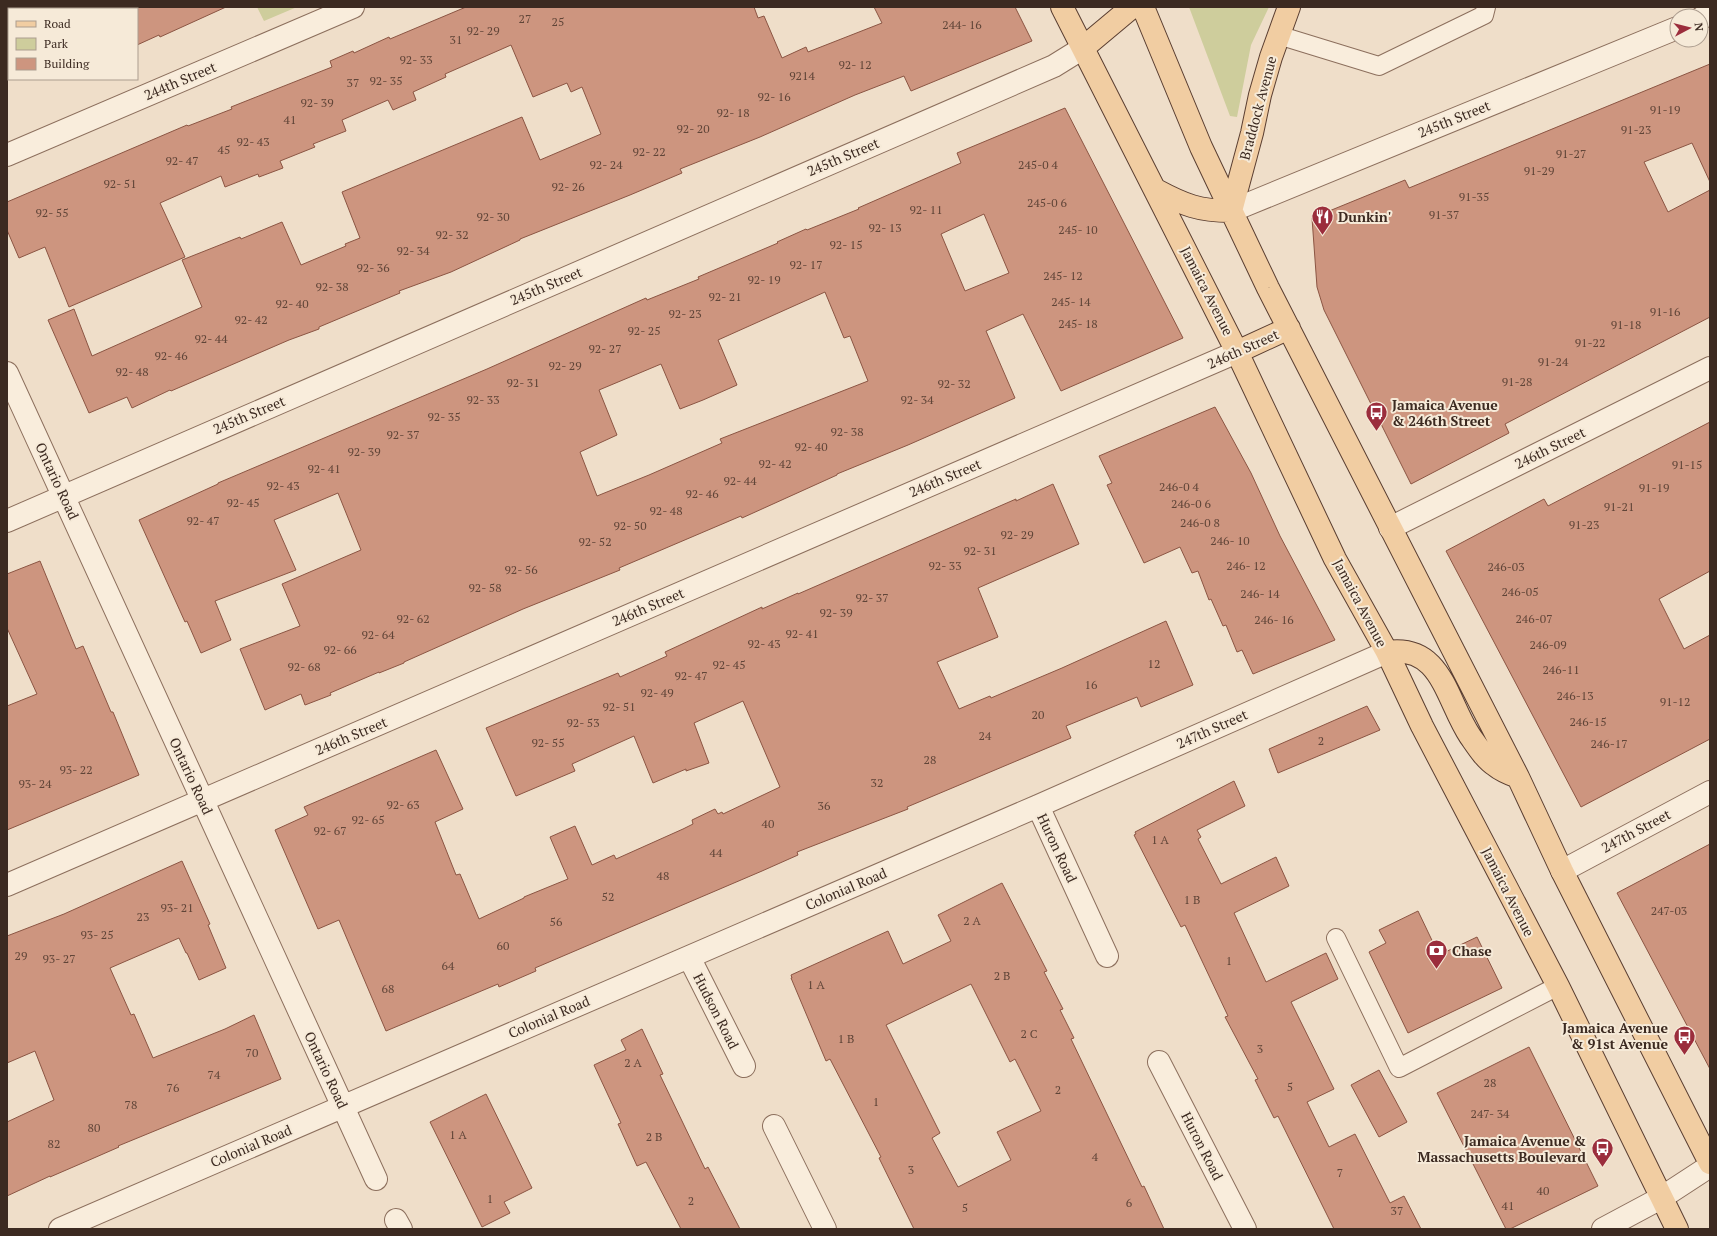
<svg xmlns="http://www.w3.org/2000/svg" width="1717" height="1236" font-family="'PT Serif',serif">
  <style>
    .green { fill: #cecd9c }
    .building { fill: #cd957f; stroke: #8b5543; fill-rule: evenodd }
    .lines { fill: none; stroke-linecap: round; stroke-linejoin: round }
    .lane-casing { stroke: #8c6f5d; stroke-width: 20 }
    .street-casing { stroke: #8c6f5d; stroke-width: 24 }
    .primary-casing { stroke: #5a3e31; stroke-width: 24 }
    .lane { stroke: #f9eddc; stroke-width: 18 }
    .street { stroke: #f9eddc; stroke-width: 22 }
    .primary { stroke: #f1cda2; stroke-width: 22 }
    .labels { text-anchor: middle; stroke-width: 4; stroke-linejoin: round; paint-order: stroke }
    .number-label { font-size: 12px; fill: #604538 }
    .street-label { font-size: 14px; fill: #3c2a21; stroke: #f6ead8 }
    .poi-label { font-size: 14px; font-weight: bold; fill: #3c2a21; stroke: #f6ead8; text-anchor: start }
  </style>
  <rect width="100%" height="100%" fill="#efdec9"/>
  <path class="green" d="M257 7H297L264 21Z
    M1189 7H1269L1251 45 1237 117 1230 116Z"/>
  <path class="building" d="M137 7H226L160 37 159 35 137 45Z
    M466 7H754L758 18 764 16 782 58 806 47 808 52 882 23 874 7H1015L1032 41 911 91 904 76 855 95 760 137 680 169 682 173 630 195 520 239V240L451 272 399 291 400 293 319 327V329L289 340 171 391 170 390 132 408 127 397 89 413 48 320 74 309 92 356 202 307 182 260 240 237 241 239 282 222 301 265 346 246 345 244 360 238 342 192 522 117 540 160 601 134 582 87 571 92 567 83 533 97 511 45 445 74 446 77 413 92 416 100 393 110 388 100 342 120 346 131 313 144 315 147 280 161 283 168 259 177 258 174 225 187 221 176 160 203 185 257 69 307 45 247 19 258 7 230V202L187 125 188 126 232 109 231 107 332 67 330 61 353 51 354 53 389 37 390 39Z
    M1710 64V182L1692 143 1644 162 1668 212 1710 190V317L1505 424 1509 433 1411 484 1324 310 1317 287 1312 218 1405 180 1409 188Z
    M1065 108 1183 338 1061 391 1023 314 986 331 1015 398 908 445 837 474V475L742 518 741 516 619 568 620 570 523 609 404 662V663L379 673V672L330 693 331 695 305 705 301 694 265 710 240 649 300 626 282 584 361 550 338 493 274 520 296 570 215 601 231 640 201 653 187 621 185 622 139 520 218 484V483L487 369 646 298 647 300 699 279 698 277 778 243 777 242 806 229 807 230 859 209 858 208 961 163 957 153ZM984 214 1009 273 965 291 941 234ZM825 292 844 338 850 336 868 381 720 439 722 443 649 475 597 496 580 452 617 435 599 390 661 364 680 409 703 400 737 385 718 340Z
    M1215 407 1251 473 1280 536 1335 640 1253 674 1242 650 1237 652 1226 625 1223 626 1211 599 1209 600 1198 571 1192 573 1180 547 1144 563 1107 485 1112 483 1099 456Z
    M1710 422V571L1659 599 1684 649 1710 635V739L1581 807 1446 551 1544 499 1548 506Z
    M1053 484 1079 544 978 588 998 637 937 662 959 709 990 696 991 698 1062 668 1166 621 1193 685 1141 707 1137 697 1066 726 1071 738 907 807 908 809 797 852 798 855 762 871 535 968 536 971 499 987 498 984 386 1031 339 920 318 929 275 830 308 815 304 807 436 750 463 809 435 822 456 875 460 874 479 919 524 898V897L568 879 550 837 575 826 592 865 614 855 616 859 683 829 693 824 692 820 715 809 718 814 722 812 723 814 780 787 743 701 694 723 709 763 686 771V769L653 783 634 736 572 764 575 771 516 796 486 728 618 673 620 677 667 656 665 652 762 607V609L798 593V594L1016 499V501Z
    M40 561 76 649 83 646 111 712H113L139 775 7 830V706L37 694 7 628V574Z
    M1367 706 1380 730 1278 773 1269 749Z
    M1234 781 1245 806 1197 830 1201 837 1198 839 1221 884 1276 857 1289 886 1234 913 1266 982 1326 953 1338 979 1291 1002 1334 1089 1307 1102 1329 1147 1355 1134 1390 1203 1404 1196 1421 1229H1334L1278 1116 1274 1118 1255 1080 1258 1079 1225 1017 1228 1016 1185 925 1181 927 1134 835 1136 834 1135 832Z
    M1710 844V1069L1617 893Z
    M182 861 210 924 208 925 226 968 199 980 187 953H186L179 938 110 968 131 1015 134 1014 153 1058 225 1029 254 1015 281 1079 118 1146 119 1147 87 1161 50 1177V1176L7 1196V1122L54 1100 35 1051 7 1063V936L64 914Z
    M1002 883 1047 971 1044 972 1063 1009 1060 1010 1074 1038 1071 1039 1142 1187 1144 1186 1164 1229H914L879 1158 881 1157 830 1059 826 1061 791 978H792L791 975 888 931 903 964 951 941 938 915ZM971 984 1010 1062 1015 1059 1041 1111 997 1132 1011 1160 958 1187 932 1138 940 1133 886 1025Z
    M1418 911 1439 955 1477 937 1502 988 1408 1033 1369 952 1386 943 1379 930Z
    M642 1029 663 1074 660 1075 705 1169 708 1167 740 1229H681L646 1162 637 1166 618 1124 621 1123 594 1065 626 1050 621 1040Z
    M1529 1047 1598 1186 1510 1229H1506L1437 1093Z
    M1379 1070 1407 1122 1379 1137 1351 1085Z
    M486 1094 532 1188 504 1202 510 1213 482 1227 430 1122Z"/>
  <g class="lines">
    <defs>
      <path id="lane" d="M1278 35 1379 66 1484 15 1486 7
        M1336 938 1399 1068 1558 986"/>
      <path id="street" d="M1701 18 1710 14
        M7 155 353 7
        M1231 211 1677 28
        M7 373 376 1179
        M7 521 1054 66 1083 48
        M1390 528 1710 368
        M1038 806 1107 956
        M1562 871 1710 792
        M7 885 1237 352
        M689 957 744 1066
        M1159 1062 1245 1229
        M774 1126 825 1229
        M396 1220 401 1229
        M60 1229 1038 806 1387 652
        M1603 1229 1661 1198 1710 1166"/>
      <path id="primary" d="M1062 7 1237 352 1335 559 1387 652 1422 726 1558 986 1677 1229
        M1143 7 1201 147 1268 288 1518 777 1562 871 1710 1163
        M1083 48 1132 7
        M1156 190C1184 205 1199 211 1231 211
        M1231 211 1252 133 1260 95 1271 57 1289 7
        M1237 352 1289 328
        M1387 652C1442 644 1446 700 1470 736 1477 746 1485 759 1496 766 1502 771 1510 774 1518 777"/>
    </defs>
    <use href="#lane" class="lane-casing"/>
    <use href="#street" class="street-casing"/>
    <use href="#primary" class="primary-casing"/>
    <use href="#lane" class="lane"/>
    <use href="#street" class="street"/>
    <use href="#primary" class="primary"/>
  </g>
  <defs>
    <symbol id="restaurant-pin" viewBox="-11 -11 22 30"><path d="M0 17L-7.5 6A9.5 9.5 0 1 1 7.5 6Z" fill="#9b2d3c" stroke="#f6ead8"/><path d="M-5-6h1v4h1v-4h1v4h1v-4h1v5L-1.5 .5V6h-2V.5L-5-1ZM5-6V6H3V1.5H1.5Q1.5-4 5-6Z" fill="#fff"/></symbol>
    <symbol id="bus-pin" viewBox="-11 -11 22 30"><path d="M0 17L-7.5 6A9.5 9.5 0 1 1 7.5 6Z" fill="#9b2d3c" stroke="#f6ead8"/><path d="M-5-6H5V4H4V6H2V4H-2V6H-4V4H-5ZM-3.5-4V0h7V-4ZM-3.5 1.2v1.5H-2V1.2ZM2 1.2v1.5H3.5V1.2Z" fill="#fff"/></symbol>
    <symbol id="bank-pin" viewBox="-11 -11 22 30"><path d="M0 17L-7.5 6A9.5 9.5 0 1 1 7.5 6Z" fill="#9b2d3c" stroke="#f6ead8"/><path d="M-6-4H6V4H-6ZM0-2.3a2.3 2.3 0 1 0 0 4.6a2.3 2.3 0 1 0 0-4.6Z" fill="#fff"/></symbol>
  </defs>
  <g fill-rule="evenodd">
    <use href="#restaurant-pin" x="1310" y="204" width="25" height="34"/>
    <use href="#bus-pin" x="1364" y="400" width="25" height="34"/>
    <use href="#bank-pin" x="1424" y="938" width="25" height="34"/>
    <use href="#bus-pin" x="1672" y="1024" width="25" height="34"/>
    <use href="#bus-pin" x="1590" y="1136" width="25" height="34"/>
  </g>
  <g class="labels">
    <g class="number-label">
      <text x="525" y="23">27</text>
      <text x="558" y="26">25</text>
      <text x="962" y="29">244- 16</text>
      <text x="483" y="35">92- 29</text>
      <text x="456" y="44">31</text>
      <text x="416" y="64">92- 33</text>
      <text x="855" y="69">92- 12</text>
      <text x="802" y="80">9214</text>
      <text x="386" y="85">92- 35</text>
      <text x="353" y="87">37</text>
      <text x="774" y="101">92- 16</text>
      <text x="317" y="107">92- 39</text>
      <text x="1665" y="114">91-19</text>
      <text x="733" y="117">92- 18</text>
      <text x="290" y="124">41</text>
      <text x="693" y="133">92- 20</text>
      <text x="1636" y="134">91-23</text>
      <text x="253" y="146">92- 43</text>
      <text x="224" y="154">45</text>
      <text x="649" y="156">92- 22</text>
      <text x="1571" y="158">91-27</text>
      <text x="182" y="165">92- 47</text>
      <text x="606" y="169">92- 24</text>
      <text x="1038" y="169">245-0 4</text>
      <text x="1539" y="175">91-29</text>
      <text x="120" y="188">92- 51</text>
      <text x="568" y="191">92- 26</text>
      <text x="1474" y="201">91-35</text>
      <text x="1047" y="207">245-0 6</text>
      <text x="926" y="214">92- 11</text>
      <text x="52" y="217">92- 55</text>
      <text x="1444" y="219">91-37</text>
      <text x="493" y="221">92- 30</text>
      <text x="885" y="232">92- 13</text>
      <text x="1078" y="234">245- 10</text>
      <text x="452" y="239">92- 32</text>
      <text x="846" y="249">92- 15</text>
      <text x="413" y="255">92- 34</text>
      <text x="806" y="269">92- 17</text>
      <text x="373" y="272">92- 36</text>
      <text x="1063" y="280">245- 12</text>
      <text x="764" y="284">92- 19</text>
      <text x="332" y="291">92- 38</text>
      <text x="725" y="301">92- 21</text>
      <text x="1071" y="306">245- 14</text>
      <text x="292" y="308">92- 40</text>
      <text x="1665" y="316">91-16</text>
      <text x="685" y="318">92- 23</text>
      <text x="251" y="324">92- 42</text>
      <text x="1078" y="328">245- 18</text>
      <text x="1626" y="329">91-18</text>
      <text x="644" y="335">92- 25</text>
      <text x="211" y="343">92- 44</text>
      <text x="1590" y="347">91-22</text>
      <text x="605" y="353">92- 27</text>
      <text x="171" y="360">92- 46</text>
      <text x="1553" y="366">91-24</text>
      <text x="565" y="370">92- 29</text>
      <text x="132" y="376">92- 48</text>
      <text x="1517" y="386">91-28</text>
      <text x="523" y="387">92- 31</text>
      <text x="954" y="388">92- 32</text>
      <text x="483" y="404">92- 33</text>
      <text x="917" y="404">92- 34</text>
      <text x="444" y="421">92- 35</text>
      <text x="847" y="436">92- 38</text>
      <text x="403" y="439">92- 37</text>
      <text x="811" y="451">92- 40</text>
      <text x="364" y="456">92- 39</text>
      <text x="775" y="468">92- 42</text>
      <text x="1687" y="469">91-15</text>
      <text x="324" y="473">92- 41</text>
      <text x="740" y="485">92- 44</text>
      <text x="283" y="490">92- 43</text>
      <text x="1179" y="491">246-0 4</text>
      <text x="1654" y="492">91-19</text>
      <text x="702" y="498">92- 46</text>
      <text x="243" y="507">92- 45</text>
      <text x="1191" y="508">246-0 6</text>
      <text x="1619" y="511">91-21</text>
      <text x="666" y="515">92- 48</text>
      <text x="203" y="525">92- 47</text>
      <text x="1200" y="527">246-0 8</text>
      <text x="1584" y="529">91-23</text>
      <text x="630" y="530">92- 50</text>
      <text x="1017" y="539">92- 29</text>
      <text x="1230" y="545">246- 10</text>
      <text x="595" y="546">92- 52</text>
      <text x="980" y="555">92- 31</text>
      <text x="945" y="570">92- 33</text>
      <text x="1246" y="570">246- 12</text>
      <text x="1506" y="571">246-03</text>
      <text x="521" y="574">92- 56</text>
      <text x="485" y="592">92- 58</text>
      <text x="1520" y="596">246-05</text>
      <text x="1260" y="598">246- 14</text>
      <text x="872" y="602">92- 37</text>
      <text x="836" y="617">92- 39</text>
      <text x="413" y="623">92- 62</text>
      <text x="1534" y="623">246-07</text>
      <text x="1274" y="624">246- 16</text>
      <text x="802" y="638">92- 41</text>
      <text x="378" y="639">92- 64</text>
      <text x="764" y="648">92- 43</text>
      <text x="1548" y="649">246-09</text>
      <text x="340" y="654">92- 66</text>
      <text x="1154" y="668">12</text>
      <text x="729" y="669">92- 45</text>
      <text x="304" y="671">92- 68</text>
      <text x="1561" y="674">246-11</text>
      <text x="691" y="680">92- 47</text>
      <text x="1091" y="689">16</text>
      <text x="657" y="697">92- 49</text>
      <text x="1575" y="700">246-13</text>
      <text x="1675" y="706">91-12</text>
      <text x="619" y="711">92- 51</text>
      <text x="1038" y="719">20</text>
      <text x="1588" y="726">246-15</text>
      <text x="583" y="727">92- 53</text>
      <text x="985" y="740">24</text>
      <text x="1321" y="745">2</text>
      <text x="548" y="747">92- 55</text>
      <text x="1609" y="748">246-17</text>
      <text x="930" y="764">28</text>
      <text x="76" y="774">93- 22</text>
      <text x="877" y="787">32</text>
      <text x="35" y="788">93- 24</text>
      <text x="403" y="809">92- 63</text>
      <text x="824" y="810">36</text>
      <text x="368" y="824">92- 65</text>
      <text x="768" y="828">40</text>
      <text x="330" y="835">92- 67</text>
      <text x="1160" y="844">1 A</text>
      <text x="716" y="857">44</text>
      <text x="663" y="880">48</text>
      <text x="608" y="901">52</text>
      <text x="1192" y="904">1 B</text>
      <text x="177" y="912">93- 21</text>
      <text x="1669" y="915">247-03</text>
      <text x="143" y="921">23</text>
      <text x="972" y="925">2 A</text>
      <text x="556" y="926">56</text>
      <text x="97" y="939">93- 25</text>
      <text x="503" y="950">60</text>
      <text x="21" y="960">29</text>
      <text x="59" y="963">93- 27</text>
      <text x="1229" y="965">1</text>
      <text x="448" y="970">64</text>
      <text x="1002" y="980">2 B</text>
      <text x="816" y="989">1 A</text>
      <text x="388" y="993">68</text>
      <text x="1029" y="1038">2 C</text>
      <text x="846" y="1043">1 B</text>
      <text x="1260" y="1053">3</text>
      <text x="252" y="1057">70</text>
      <text x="633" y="1067">2 A</text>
      <text x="214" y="1079">74</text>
      <text x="1490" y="1087">28</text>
      <text x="1290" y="1091">5</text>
      <text x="173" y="1092">76</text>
      <text x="1058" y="1094">2</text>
      <text x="876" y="1106">1</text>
      <text x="131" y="1109">78</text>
      <text x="1490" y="1118">247- 34</text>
      <text x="94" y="1132">80</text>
      <text x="458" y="1139">1 A</text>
      <text x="654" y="1141">2 B</text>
      <text x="54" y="1148">82</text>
      <text x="1095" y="1161">4</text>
      <text x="911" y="1174">3</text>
      <text x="1340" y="1177">7</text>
      <text x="1543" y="1195">40</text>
      <text x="490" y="1203">1</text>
      <text x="691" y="1205">2</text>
      <text x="1129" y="1207">6</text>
      <text x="1508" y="1210">41</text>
      <text x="965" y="1212">5</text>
      <text x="1397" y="1215">37</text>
    </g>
    <g class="street-label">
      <text transform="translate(180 81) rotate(-23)" y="5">244th Street</text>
      <text transform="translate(1258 108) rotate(-75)" y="5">Braddock Avenue</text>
      <text transform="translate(1454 119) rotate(-22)" y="5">245th Street</text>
      <text transform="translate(843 157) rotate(-23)" y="5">245th Street</text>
      <text transform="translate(546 286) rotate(-23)" y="5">245th Street</text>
      <text transform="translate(1207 291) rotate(63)" y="5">Jamaica Avenue</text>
      <text transform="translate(1243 349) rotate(-24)" y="5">246th Street</text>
      <text transform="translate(249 415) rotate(-23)" y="5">245th Street</text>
      <text transform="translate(1550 448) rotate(-26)" y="5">246th Street</text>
      <text transform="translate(945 478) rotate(-23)" y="5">246th Street</text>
      <text transform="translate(57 481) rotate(65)" y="5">Ontario Road</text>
      <text transform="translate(1360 603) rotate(62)" y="5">Jamaica Avenue</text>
      <text transform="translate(648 607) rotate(-23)" y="5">246th Street</text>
      <text transform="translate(1212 729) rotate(-24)" y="5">247th Street</text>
      <text transform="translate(351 736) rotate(-23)" y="5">246th Street</text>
      <text transform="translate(191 776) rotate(65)" y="5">Ontario Road</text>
      <text transform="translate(1636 831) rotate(-28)" y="5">247th Street</text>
      <text transform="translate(1057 848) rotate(65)" y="5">Huron Road</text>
      <text transform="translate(846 889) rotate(-23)" y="5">Colonial Road</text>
      <text transform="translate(1508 892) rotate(63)" y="5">Jamaica Avenue</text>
      <text transform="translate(716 1011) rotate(63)" y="5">Hudson Road</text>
      <text transform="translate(549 1017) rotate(-23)" y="5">Colonial Road</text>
      <text transform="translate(326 1070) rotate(65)" y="5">Ontario Road</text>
      <text transform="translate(251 1146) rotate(-23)" y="5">Colonial Road</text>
      <text transform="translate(1202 1146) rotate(63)" y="5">Huron Road</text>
    </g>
    <g class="poi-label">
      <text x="1338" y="222">Dunkin'</text>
      <text x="1392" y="410">Jamaica Avenue<tspan x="1392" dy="16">&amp; 246th Street</tspan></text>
      <text x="1452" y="956">Chase</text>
      <text x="1668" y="1033" text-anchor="end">Jamaica Avenue<tspan x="1668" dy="16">&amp; 91st Avenue</tspan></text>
      <text x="1586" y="1146" text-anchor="end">Jamaica Avenue &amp;<tspan x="1586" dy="16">Massachusetts Boulevard</tspan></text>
    </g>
  </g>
  <rect width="1717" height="1236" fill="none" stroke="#3c2a21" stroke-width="16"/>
  <rect x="8" y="8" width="130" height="72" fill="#f6ead8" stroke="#ac9d8f"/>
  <rect x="16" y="21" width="20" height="6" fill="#f1cda2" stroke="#ac9d8f"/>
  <text x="44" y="28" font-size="12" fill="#3c2a21">Road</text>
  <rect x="16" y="38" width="20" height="12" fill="#cecd9c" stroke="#ac9d8f"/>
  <text x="44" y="48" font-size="12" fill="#3c2a21">Park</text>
  <rect x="16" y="58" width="20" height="12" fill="#cd957f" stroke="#ac9d8f"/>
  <text x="44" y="68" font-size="12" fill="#3c2a21">Building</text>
  <g transform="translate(1689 28) rotate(83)"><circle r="19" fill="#f6ead8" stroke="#ac9d8f"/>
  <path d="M0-3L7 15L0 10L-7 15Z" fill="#9b2d3c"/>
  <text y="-6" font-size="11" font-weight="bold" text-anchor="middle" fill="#3c2a21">N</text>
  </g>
</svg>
